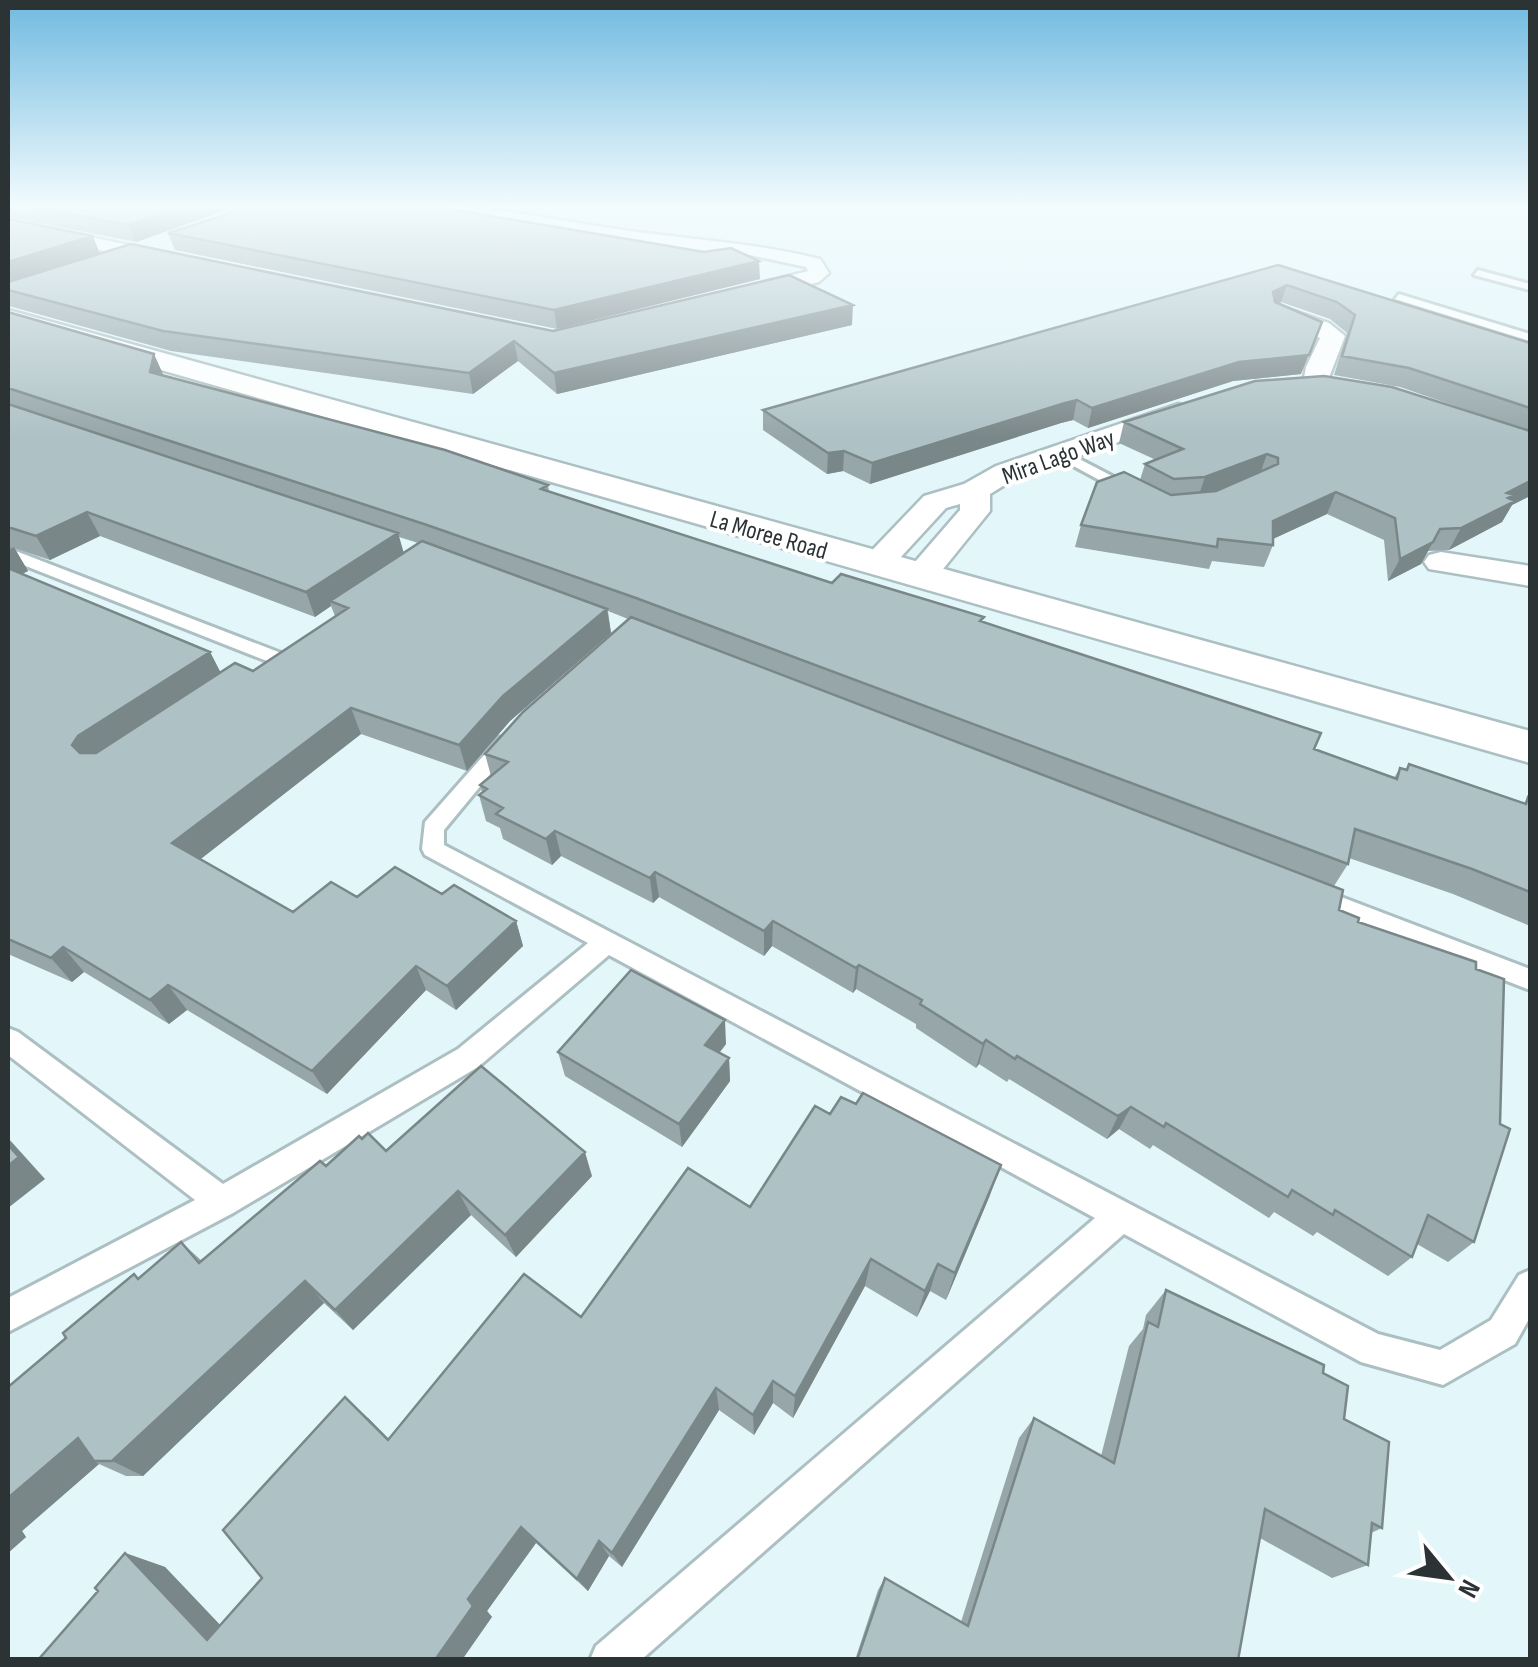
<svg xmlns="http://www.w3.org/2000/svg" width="1538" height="1667" font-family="'Sofia Sans Condensed',sans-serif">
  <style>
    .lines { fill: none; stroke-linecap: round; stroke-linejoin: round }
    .service-casing { stroke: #acbfc2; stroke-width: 6 }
    .minor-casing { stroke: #acbfc2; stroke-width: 5 }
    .tertiary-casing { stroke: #acbfc2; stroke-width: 5 }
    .service { fill: #fff; fill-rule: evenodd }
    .minor { fill: #fff; fill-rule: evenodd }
    .tertiary { fill: #fff; fill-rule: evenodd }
    .wall { fill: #96a6a9; fill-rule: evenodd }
    .shaded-wall { fill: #7a8789 }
    .building { fill: #aec1c4; stroke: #7a8789; stroke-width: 2.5 }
    .labels { text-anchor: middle; stroke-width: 8; stroke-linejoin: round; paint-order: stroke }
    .far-street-label { font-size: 25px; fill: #2c3335; stroke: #fff }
  </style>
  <rect width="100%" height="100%" fill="#e3f7fa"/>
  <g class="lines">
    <defs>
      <path id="service" d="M1478 270 1530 284V290L1474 275Z
        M1399 294 1530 334V341L1395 299Z
        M1060 449 1137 489 1139 492 1127 495 1055 456V450Z
        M8 548 281 653 283 657 274 663 267 661 8 559Z
        M506 736 516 743 444 830V845L1378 1334 1440 1350 1491 1320 1519 1275 1530 1270V1317L1515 1344 1443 1385 1361 1362 1124 1234 641 1660H590L596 1646 1095 1218 609 955 478 1067 233 1213 8 1332V1298L195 1200 8 1055V1028L18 1032 223 1184 458 1049 588 943 425 855 422 849 425 822 499 738Z
        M1315 887 1530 969V990L1307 902 1303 896 1307 890Z"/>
      <path id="minor" d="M417 205C497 205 574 225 653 234 710 241 764 245 820 259L829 273 819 282 743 301 735 300 732 295 735 290 808 271 806 267 750 255 653 246 426 210Z
        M8 220 177 255 187 261 177 267 8 230Z
        M1280 306 1329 323 1345 336 1325 388H1307L1303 383 1306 367 1320 338 1272 318 1269 313Z
        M1178 404 1187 406 1191 412 1187 418 1016 478 990 494V511L931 584H907L902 577 960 510V504L946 508 888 571H864L859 564 924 496 964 484 996 466Z
        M1441 552 1530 566V586L1429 569 1424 562 1429 555Z"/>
      <path id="tertiary" d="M8 310 1530 731V763L8 326Z"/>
    </defs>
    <use href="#service" class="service-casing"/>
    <use href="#minor" class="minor-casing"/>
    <use href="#tertiary" class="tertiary-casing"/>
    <use href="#service" class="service"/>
    <use href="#minor" class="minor"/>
    <use href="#tertiary" class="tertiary"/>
  </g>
  <path class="wall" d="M8 205H240L136 242 8 217Z
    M222 216 760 279 557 329 175 250 168 233Z
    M8 219 100 254 553 331 852 325 557 394 518 361 473 394 171 351 9 306 8 308Z
    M1278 265 1530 343V496L1512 505 1502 522 1449 550 1428 551 1421 564 1388 581 1384 540 1327 514 1273 539V545L1264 567 1212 561 1209 569 1075 547 1081 525 1140 480 1145 464 1156 460 1119 443 1124 422 1490 418 1400 387 1334 375 1347 333 1330 319 1281 302 1279 304 1301 374 1233 381 1088 428 1073 420 1061 423 870 484 843 471 827 474 763 430V410Z
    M8 312 163 375 548 485 549 491 832 583 983 622 1314 749 1394 778 1400 768 1405 770 1409 764 1524 803 1528 797 1530 798V926L1453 894 1349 858 1348 864 1334 886 1339 910 1358 922 1474 1242 1448 1262 1417 1244 1412 1257 1388 1276 1317 1232 1313 1236 1274 1212 1269 1218 1153 1145 1150 1149 1119 1129 1107 1139 1009 1079 1007 1082 979 1064 976 1068 916 1028V1024L856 989 853 993 772 946 764 956 659 897 653 903 561 856 552 865 503 839 500 828 486 821 479 795 482 792 480 785 491 776 485 754 628 619 608 611 611 633 510 721 467 771 361 734 200 859 293 912 357 897 442 894 516 921 523 946 456 1010 426 990 327 1094 187 1010 169 1024 84 972 72 982 8 954ZM100 536 315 617 331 606 335 616 253 671 220 672 210 652 22 574 28 571 14 548 50 560ZM399 537 418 543 403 553Z
    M726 1044 719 1053 729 1058 730 1081 682 1147 565 1076 558 1052Z
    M362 1139 386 1151 592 1176 516 1257 471 1215 353 1330 324 1303 143 1476H126L99 1464 22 1531 26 1537 8 1553V1387L66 1338 134 1274 139 1278 181 1242 202 1261Z
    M990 1195 946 1300 930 1291 917 1317 865 1286 793 1418 773 1403 754 1435 719 1410 622 1567 609 1556 588 1591 536 1543 487 1611 492 1617 38 1660 98 1591 125 1553 165 1567 220 1625 262 1578 368 1418 389 1439 581 1317 750 1207Z
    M1166 1290 1323 1373 1344 1419 1382 1528 1371 1533 1368 1565 1332 1578 1260 1538 1238 1660H855L878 1590 885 1578 961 1622 1019 1438 1034 1418 1101 1456 1129 1346 1143 1329 1146 1315Z"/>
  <path class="shaded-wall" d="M188 205H240L136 242 129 225Z
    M93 236 100 254 8 283V262Z
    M759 261 760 279 557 329 554 310Z
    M1287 285 1281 302 1267 310 1273 292Z
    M853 305 852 325 557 394 554 373Z
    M1322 322 1301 374 1233 381 1088 428 1092 408Z
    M514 341 518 361 473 394 469 373Z
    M154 354 163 374 150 372Z
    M1077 400 1073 420 1061 423 870 484 872 463 1065 403Z
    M844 451 843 471 827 474 828 453Z
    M1267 454 1260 474 1198 498 1205 477Z
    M1530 481V496L1512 505 1502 522 1449 550 1461 528 1507 493Z
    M1336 492 1327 514 1264 543 1273 521Z
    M87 512 100 536 50 560 36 536Z
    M1440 529 1421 564 1388 581 1400 559Z
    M398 533 405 557 330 601 331 606 315 617 306 592Z
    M14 547 28 571 8 581V550Z
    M607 609 611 633 510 721 467 771 459 745 503 696Z
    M210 652 223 677 89 770 72 745 78 736Z
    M351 708 361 734 188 869 172 843Z
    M555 831 561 856 552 865 546 839Z
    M655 872 659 897 653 903 650 878Z
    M516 921 523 946 456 1010 447 986Z
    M773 921 772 946 764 956V931Z
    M63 947 84 972 72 982 51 958Z
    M859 965 856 989 853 993 856 968Z
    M416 966 426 990 327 1094 312 1071Z
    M168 985 187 1010 169 1024 150 1000Z
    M725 1020 726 1044 707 1069 705 1045Z
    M986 1040 979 1064 976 1068 983 1044Z
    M729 1058 730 1081 682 1147 679 1124Z
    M1131 1107 1119 1129 1107 1139 1118 1116Z
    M8 1138 45 1179 8 1208Z
    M585 1152 592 1176 516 1257 505 1235Z
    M1001 1165 990 1195 946 1300 955 1273Z
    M458 1191 471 1215 353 1330 335 1310Z
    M871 1259 865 1286 793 1418 795 1396Z
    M938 1264 930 1291 917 1317 925 1291Z
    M305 1281 324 1303 143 1476 112 1461Z
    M773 1381V1403L754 1435 753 1415Z
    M716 1388 719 1410 622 1567 612 1553Z
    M345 1397 368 1418 409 1460 388 1440Z
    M78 1438 94 1461 99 1464 22 1531 26 1537 8 1553V1498Z
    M521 1527 536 1543 487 1611 492 1617 462 1660H435L468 1599Z
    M599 1541 609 1556 588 1591 577 1579Z
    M125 1553 165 1567 243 1649 207 1640Z"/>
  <path class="building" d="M21 205H188L129 225Z
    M243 205H426L704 252 731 248 759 261 554 310 168 233 222 216Z
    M8 219 93 236 8 262Z
    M131 244 553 331 789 275 853 305 554 373 514 341 469 373 163 331 8 290V282Z
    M1278 265 1530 343V408L1409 368 1342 356 1355 315 1337 302 1287 285 1273 292 1275 302 1322 322 1309 355 1239 362 1092 408 1077 400 1065 403 872 463 844 451 828 453 763 410Z
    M8 312 154 354 150 372 445 450 548 485 541 489 832 583 841 574 984 617 980 621 1321 733 1314 749 1397 779 1400 768 1407 770 1409 764 1526 804 1528 797 1530 798V892L1472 869 1355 829 1348 864 636 598 427 525 8 388Z
    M1324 376 1392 387 1530 431V481L1507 493 1514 495 1508 498 1515 501 1461 528 1440 529 1433 542 1400 559 1395 518 1336 492 1273 521V545L1218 539 1217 547 1081 525 1097 482 1124 472 1171 495 1216 491 1278 464V458L1267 454 1205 477 1174 479 1145 464 1183 449 1124 422 1255 381Z
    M8 404 398 533 306 592 87 512 36 536 8 527Z
    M422 541 607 609 503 696 459 745 351 708 172 843 293 912 331 882 357 897 395 867 442 894 454 885 516 921 447 986 416 966 312 1071 168 985 150 1000 63 947 51 958 8 939V568L210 652 78 736 72 745 80 753H96L235 663 253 671 348 608 330 601Z
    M631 617 1343 890 1339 910 1359 918 1358 922 1476 962V969L1504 979 1500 1124 1510 1129 1474 1242 1428 1215 1412 1257 1335 1210 1333 1215 1292 1190 1288 1197 1166 1123 1164 1127 1131 1107 1118 1116 1017 1056 1015 1059 986 1040 983 1044 920 1004 922 1000 859 965 856 968 773 921 764 931 655 872 650 878 555 831 546 839 496 814 503 808 479 795 487 789 480 785 508 762 485 754 523 712Z
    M631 970 725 1020 705 1045 729 1058 679 1124 558 1052Z
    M481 1066 585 1152 505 1235 458 1191 335 1310 305 1281 112 1461H94L78 1438 8 1498V1387L66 1338 63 1333 134 1274 138 1279 181 1242 199 1263 320 1161 326 1166 359 1136 362 1139 368 1133 386 1151Z
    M863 1093 1001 1165 955 1273 938 1264 925 1291 871 1259 795 1396 773 1381 753 1415 716 1388 612 1553 599 1541 577 1579 521 1527 468 1599 473 1606 435 1660H38L98 1591 95 1588 125 1553 207 1640 262 1578 223 1530 345 1397 388 1440 524 1274 581 1317 688 1168 750 1207 815 1106 830 1114 841 1097 856 1104Z
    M8 1145 19 1157 8 1166Z
    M1166 1290 1324 1365 1323 1373 1348 1386 1344 1419 1389 1442 1382 1528 1372 1523 1368 1565 1265 1509 1238 1660H857L885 1578 968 1626 1034 1418 1114 1463 1148 1322 1158 1327Z"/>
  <linearGradient id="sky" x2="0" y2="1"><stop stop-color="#70bae0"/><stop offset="0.47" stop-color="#f2fbfd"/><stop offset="1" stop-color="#f2fbfd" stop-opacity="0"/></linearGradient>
  <rect width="1538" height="438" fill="url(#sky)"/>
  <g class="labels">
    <g class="far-street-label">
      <text transform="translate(1058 456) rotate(-20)" y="9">Mira Lago Way</text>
      <text transform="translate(769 534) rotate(16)" y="9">La Moree Road</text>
    </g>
  </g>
  <rect width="1538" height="1667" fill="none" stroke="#2c3335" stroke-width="20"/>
  <g transform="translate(1448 1577) rotate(119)" stroke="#ffffff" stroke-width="8" paint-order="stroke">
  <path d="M0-8L18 38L0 25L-18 38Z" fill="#2c3335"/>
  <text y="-15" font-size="28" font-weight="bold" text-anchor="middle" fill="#2c3335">N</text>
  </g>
</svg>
